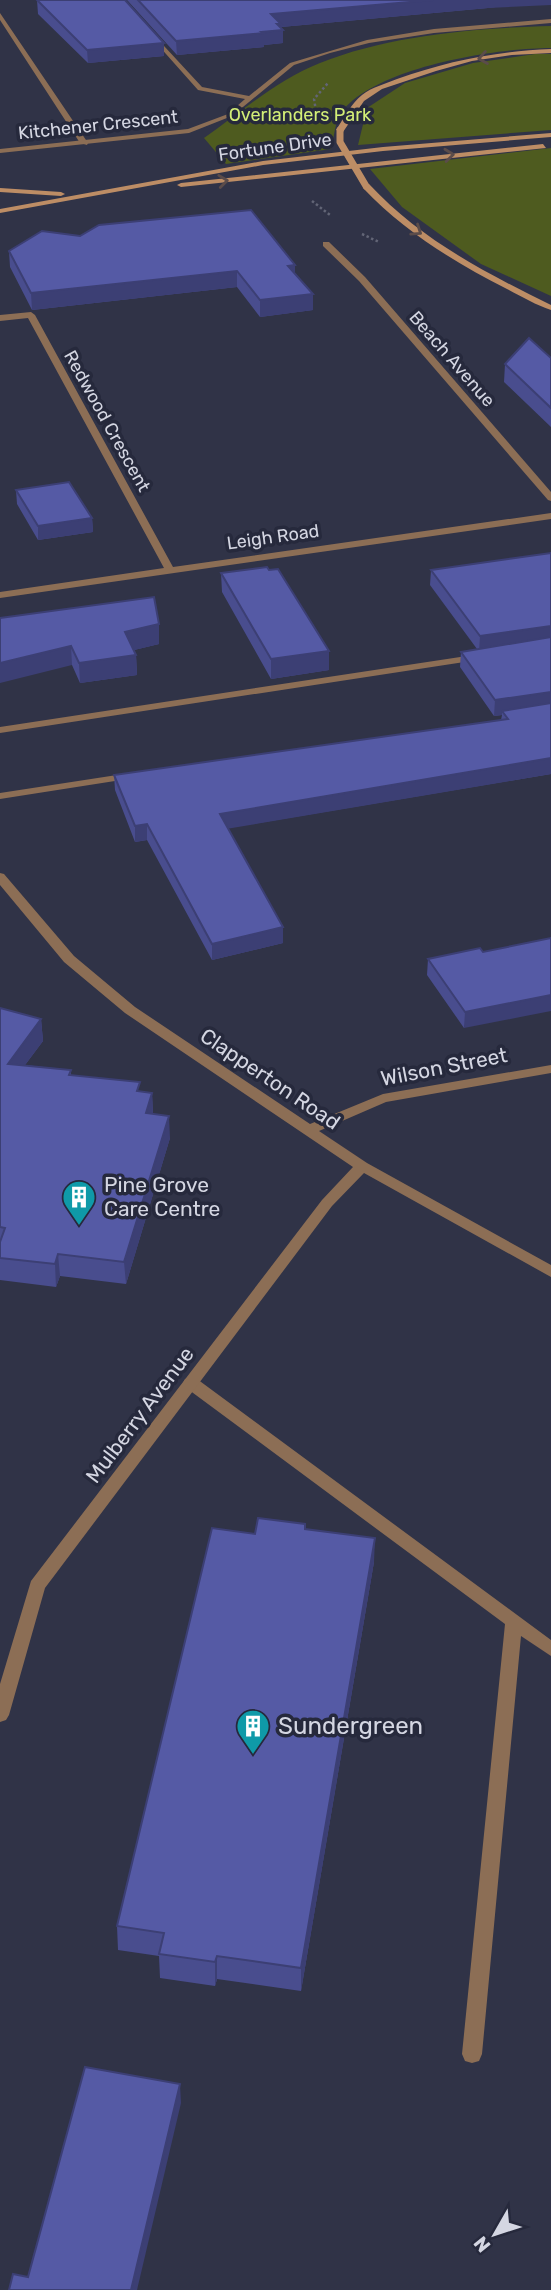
<svg xmlns="http://www.w3.org/2000/svg" width="551" height="2290" font-family="Rubik,sans-serif">
  <style>
    .green { fill: #4e5b1f }
    .lines { fill: none; stroke-linecap: round; stroke-linejoin: round }
    .path { stroke: #626576; stroke-width: 2.5; stroke-dasharray: 2.5 2.5; stroke-linecap: butt }
    .lane { fill: #8c6e55; fill-rule: evenodd }
    .street { fill: #8c6e55; fill-rule: evenodd }
    .secondary { fill: #bd8d65; fill-rule: evenodd }
    .secondary-bridge { stroke: #bd8d65; stroke-width: 7 }
    .wall { fill: #494d8e }
    .shaded-wall { fill: #3c3f74 }
    .building { fill: #555aa5; stroke: #3c3f74; stroke-width: 2 }
    .oneway { stroke: #5b4c4a }
    .labels { text-anchor: middle; stroke-width: 7; stroke-linejoin: round; paint-order: stroke }
    .far-park-label { font-size: 18px; fill: #d3ee77; stroke: #26293c }
    .far-street-label { font-size: 18px; fill: #d4d6e2; stroke: #26293c }
    .street-label { font-size: 21px; fill: #d4d6e2; stroke: #26293c }
    .poi-label { font-size: 21px; fill: #d4d6e2; stroke: #26293c; text-anchor: start }
    .near-poi-label { font-size: 24px; fill: #d4d6e2; stroke: #26293c; text-anchor: start }
  </style>
  <rect width="100%" height="100%" fill="#303347"/>
  <path class="green" d="M551 26V48C497 48 374 67 341 113 335 122 334 138 331 149L226 164 204 138C241 112 277 80 320 63 389 35 477 28 551 26Z
    M535 54H551V130L358 145 367 108 405 83 473 63Z
    M551 148V296L481 264 402 207 370 169Z"/>
  <g class="lines">
    <path class="path" d="M316 111 314 99 328 83
      M312 201 330 215
      M362 234 379 242"/>
    <path class="lane" d="M0 13 88 143 87 145 80 143 0 20Z
      M480 654 485 657 484 659 0 733V727Z
      M130 773 136 776 134 778 0 799V793Z
      M191 1377 197 1379 551 1640V1656L521 1636 482 2054 479 2061 472 2063 465 2061 462 2054 505 1624 185 1387 183 1383 185 1379Z"/>
    <path class="street" d="M551 19V23L434 33 369 43 330 53 294 65 232 116 189 133 0 153V149L188 129 228 114 245 99 198 90 150 36 152 33 202 87 249 96 290 63 367 40 434 29Z
      M323 242H329L365 277 551 492V501L548 500 359 281 323 246Z
      M31 312 35 315 173 567 551 513V519L0 598V592L164 568 28 318 0 321V315Z
      M0 873 4 874 74 956 135 1007 310 1124 383 1094 551 1065V1073L386 1102 319 1131 367 1163 551 1265V1277L364 1173 332 1206 45 1588 9 1715 6 1720 0 1722V1684L31 1581 322 1200 353 1167 125 1013 64 962 0 885Z"/>
    <path class="secondary" d="M551 49V53L512 55 472 61 436 71 382 89 364 101 343 132 336 130C344 118 351 104 362 95 372 87 385 84 397 79 447 61 498 51 551 49Z
      M551 133V137L383 151 263 165 0 213V209L263 161 383 147Z
      M543 144 546 148 181 187 177 185 181 183Z
      M363 184H369C420 239 484 272 551 305V310C536 305 522 297 507 289 454 262 405 232 363 188Z
      M0 188 61 192 65 194 61 196 0 192Z"/>
    <path class="secondary-bridge" d="M340 130V142L366 186"/>
  </g>
  <path class="wall" d="M37 0 164 56 88 63 38 14Z
    M127 0H551L488 8 281 27 283 43 264 45V47L177 55Z
    M9 251 295 274 313 294V310L260 317 237 287 32 310 10 267Z
    M551 358V427L504 382 505 364Z
    M16 490 92 518 93 532 38 540 17 504Z
    M551 553V774L228 828 283 927V943L212 960 147 840 135 842 115 790 114 775 501 720 502 715 494 716 460 667 461 652 477 649 430 585 431 570Z
    M221 573 329 651V670L271 679 222 592Z
    M0 618 159 624V644L134 650 136 655 137 675 80 683 72 665Z
    M483 952 464 1028 427 975 428 959Z
    M0 1008 41 1019 43 1041 25 1065 71 1070V1076L140 1092 152 1093 153 1114 170 1138 126 1284 60 1276 56 1287 0 1280Z
    M305 1524V1529L374 1562 301 1991 217 1979 215 1986 160 1978 159 1956 118 1950 117 1926 255 1534Z"/>
  <path class="shaded-wall" d="M433 0H551V5L488 8 281 27V30H283V43L264 45V47L177 55 176 41 262 32 271 14Z
    M164 43V56L88 63 87 50Z
    M295 265V281L288 266Z
    M237 271V287L32 310 31 293Z
    M313 294V310L260 317V300Z
    M92 518 93 532 38 540V526Z
    M159 624V644L126 652 125 632Z
    M551 626V641L479 651 480 636Z
    M71 646 72 665 0 683V663Z
    M329 651V670L271 679V659Z
    M136 655 137 675 80 683 79 663Z
    M551 692V707L502 711V715L494 716 495 700Z
    M551 758V774L220 830V814Z
    M147 824V840L135 842V826Z
    M283 927V943L212 960V944Z
    M551 995V1011L464 1028 465 1012Z
    M41 1019 43 1041 10 1085 8 1064Z
    M152 1093 153 1115 146 1113Z
    M169 1116 170 1138 126 1284 124 1262Z
    M58 1254 60 1276 56 1287 55 1264Z
    M375 1538 374 1562 301 1991V1968Z
    M217 1956V1979L215 1986V1962Z
    M180 2084 181 2103 137 2290H131Z"/>
  <path class="building" d="M37 0H125L164 43 87 50Z
    M138 0H433L271 14 281 24H277L283 30 262 32 264 33 176 41Z
    M251 210 295 265 288 266 313 294 260 300 237 271 31 293 9 251 42 231 80 236 99 225Z
    M529 338 551 358V408L505 364Z
    M69 482 92 518 38 526 16 490Z
    M551 553V626L480 636 431 570Z
    M267 567 269 570 278 569 329 651 271 659 221 573Z
    M154 597 159 624 125 632 136 655 79 663 71 646 0 663V618Z
    M551 637V692L495 700 461 652Z
    M551 703V758L220 814 283 927 212 944 147 824 135 826 114 775 508 719 502 711Z
    M551 938V995L465 1012 428 959 480 948 483 952Z
    M0 1008 41 1019 8 1064 71 1070 69 1075 140 1082 137 1091 152 1093 146 1113 169 1116 124 1262 58 1254 55 1264 0 1258V1242L5 1228 0 1227Z
    M258 1518 305 1524V1529L375 1538 301 1968 217 1956 215 1962 159 1954 164 1933 117 1926 212 1528 255 1534Z
    M85 2067 180 2084 131 2290H9L13 2274 28 2277Z"/>
  <defs><path id="oneway-chevron" d="M-2-3.5L2.5 0L-2 3.5" fill="none" stroke-width="1.6" stroke-linecap="round" stroke-linejoin="round" transform="scale(1.75)"/></defs>
  <g class="oneway">
    <use href="#oneway-chevron" transform="translate(483 58) rotate(171)"/>
    <use href="#oneway-chevron" transform="translate(449 155) rotate(-6)"/>
    <use href="#oneway-chevron" transform="translate(223 181) rotate(-7)"/>
    <use href="#oneway-chevron" transform="translate(417 231) rotate(34)"/>
  </g>
  <defs>
    <symbol id="building-pin" viewBox="-11 -11 22 30"><path d="M0 17L-7.5 6A9.5 9.5 0 1 1 7.5 6Z" fill="#0f9aa8" stroke="#26293c"/><path d="M-4-6H4V6H1V3H-1V6H-4ZM-2.5-4.3h1.7v1.8h-1.7ZM.8-4.3h1.7v1.8H.8ZM-2.5-1h1.7V.8h-1.7ZM.8-1h1.7V.8H.8Z" fill="#fff"/></symbol>
  </defs>
  <g fill-rule="evenodd">
    <use href="#building-pin" x="60" y="1178" width="38" height="52"/>
    <use href="#building-pin" x="234" y="1707" width="38" height="52"/>
  </g>
  <g class="labels">
    <g class="far-park-label">
      <text x="300" y="121">Overlanders Park</text>
    </g>
    <g class="far-street-label">
      <text transform="translate(98 125) rotate(-6)" y="6">Kitchener Crescent</text>
      <text transform="translate(275 147) rotate(-8)" y="6">Fortune Drive</text>
      <text transform="translate(452 359) rotate(49)" y="6">Beach Avenue</text>
      <text transform="translate(107 421) rotate(61)" y="6">Redwood Crescent</text>
      <text transform="translate(273 537) rotate(-8)" y="6">Leigh Road</text>
    </g>
    <g class="street-label">
      <text transform="translate(444 1067) rotate(-11)" y="7">Wilson Street</text>
      <text transform="translate(270 1079) rotate(34)" y="7">Clapperton Road</text>
      <text transform="translate(140 1415) rotate(-53)" y="7">Mulberry Avenue</text>
    </g>
    <g class="poi-label">
      <text x="104" y="1192">Pine Grove<tspan x="104" dy="24">Care Centre</tspan></text>
    </g>
    <g class="near-poi-label">
      <text x="278" y="1734">Sundergreen</text>
    </g>
  </g>
  <g transform="translate(495 2234) rotate(231)" stroke="#26293c" stroke-width="5" paint-order="stroke">
  <path d="M0-5L12 26L0 18L-12 26Z" fill="#d4d6e2"/>
  <text y="-10" font-size="19" font-weight="bold" text-anchor="middle" fill="#d4d6e2">N</text>
  </g>
</svg>
